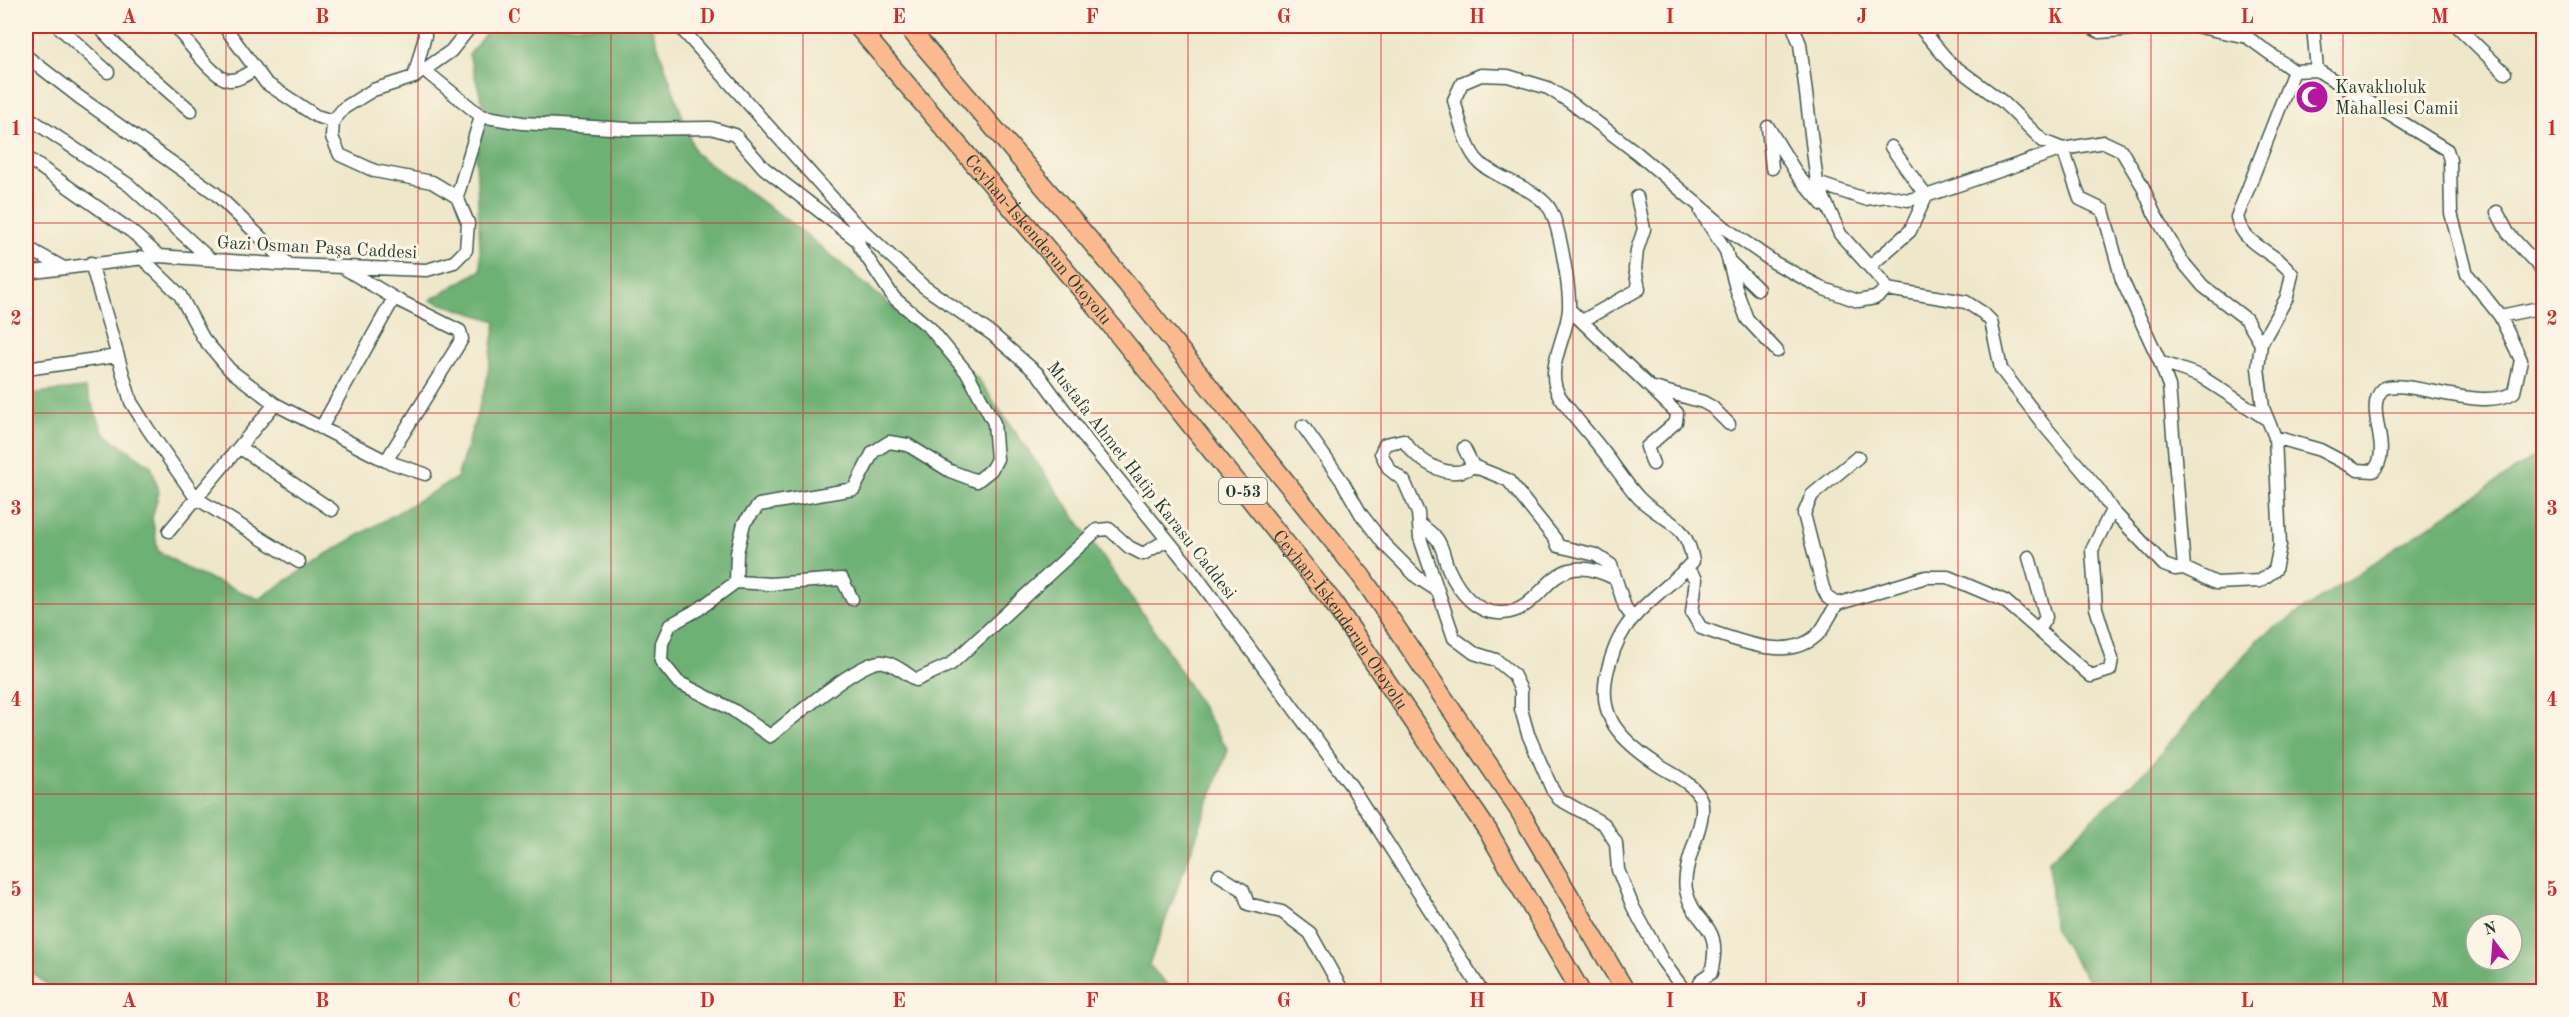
<svg xmlns="http://www.w3.org/2000/svg" width="2569" height="1017" font-family="'Old Standard TT',serif">
  <style>
    .forest { fill: #6eb175; stroke: #467754; stroke-width: 1.5; fill-rule: evenodd }
    .lines { fill: none; stroke-linecap: round; stroke-linejoin: round }
    .minor-casing { stroke: #3e564a; stroke-width: 15 }
    .highway-casing { stroke: #3e564a; stroke-width: 21 }
    .minor { stroke: #fff; stroke-width: 12 }
    .highway { stroke: #fbba8d; stroke-width: 18 }
    .grid { fill: none; stroke: #d62828; stroke-width: 1.5; stroke-opacity: 0.55 }
    .labels { text-anchor: middle; stroke-width: 6; stroke-linejoin: round; paint-order: stroke }
    .shield { fill: #fcf5e5; stroke: #617469; stroke-width: 1.5 }
    .shield-label { font-size: 16px; font-weight: bold; fill: #1f3d34 }
    .poi-label { font-size: 18px; fill: #1f3d34; stroke: #fcf5e5; text-anchor: start }
    .street-label { font-size: 18px; fill: #1f3d34; stroke: #fcf5e5 }
    .neatline { fill: none; stroke: #d62828; stroke-width: 2 }
    .grid-label { font-size: 20px; text-anchor: middle; font-weight: bold; fill: #d62828 }
  </style>
  <rect width="100%" height="100%" fill="#fcf5e5"/>
  <filter id="ink" filterUnits="userSpaceOnUse"><feTurbulence type="fractalNoise" baseFrequency=".0167" numOctaves="2"/><feDisplacementMap in="SourceGraphic" scale="12" xChannelSelector="R" yChannelSelector="G"/><feConvolveMatrix kernelMatrix="1 2 1 2 8 2 1 2 1" color-interpolation-filters="sRGB"/></filter>
  <filter id="wash" filterUnits="userSpaceOnUse"><feTurbulence type="fractalNoise" baseFrequency=".008" numOctaves="4" result="noise"/><feDisplacementMap in="SourceGraphic" scale="24" xChannelSelector="R" yChannelSelector="G"/><feGaussianBlur stdDeviation="1.35" result="paint"/><feColorMatrix in="noise" values="0 0 0 0 0 0 0 0 0 0 0 0 0 0 0 0 0 1.4 0 .05"/><feComposite in="paint" operator="in"/></filter>
  <g filter="url(#wash)">
    <rect width="100%" height="100%" fill="#eee7ca"/>
    <path class="forest" d="M491 26H651L695 153 803 232 978 379 1161 640 1228 750 1149 965 1173 991H55L31 972 26 970V394L85 388 104 433 151 466 159 492 152 518 158 551 193 572 259 599 325 555 457 478 486 385 496 321 430 300 481 270 476 157 485 112 469 55Z
      M2543 451V991H2095L2053 928 2049 860 2151 765 2257 640ZM2476 924H2512V960H2476Z"/>
  </g>
  <g filter="url(#ink)">
    <g class="lines">
      <defs>
        <path id="minor" d="M58 26 108 72
          M98 26 119 48 191 111
          M176 26C184 38 214 79 229 80 238 81 248 73 255 69
          M224 26 266 83 316 116 333 121
          M679 26 853 221 923 286 992 334 1038 374 1088 442 1188 565 1351 786 1482 992
          M1919 26 1950 63 2003 102 2043 141 2063 149 2104 142 2121 150 2142 185 2154 213 2182 261 2203 286 2246 319 2261 344
          M2088 26 2100 32 2165 26
          M2195 26 2247 37 2294 71 2317 70 2447 150 2450 160 2451 213 2467 274 2500 316 2521 360 2514 392C2483 414 2403 376 2383 389 2362 408 2395 450 2373 471L2358 470 2320 450 2275 437
          M2313 26 2317 70
          M2457 26 2505 73
          M26 56 79 97 215 193 289 265
          M424 70 481 116 522 123 629 129 711 128 735 135 764 168 858 241
          M414 77 425 36 424 26
          M26 116 129 185 210 259
          M26 157 131 231 159 256
          M1772 168 1768 127 1798 176 1823 205
          M1817 183 1865 199 1887 196 1908 200 1926 196 1891 147
          M457 197 481 116
          M1701 212 1726 251 1737 292 1747 319 1777 351
          M2497 212 2508 233 2544 272
          M853 221 860 247 894 298 930 328 968 374 994 423 997 459 991 470 977 481 950 471 908 445 889 442 873 452 854 489 759 505 744 523 737 553 736 582 699 609 670 625 662 643 661 661 678 682 733 710 770 736C788 722 863 657 884 662 895 664 907 674 916 680L951 664 1097 530 1109 529 1129 547 1143 554 1167 540
          M26 247 62 267
          M141 257 180 295 203 338 230 370 275 404 386 461 425 474
          M1729 261 1758 289
          M91 263 131 402 148 429 196 498 299 562
          M1870 266 1910 231 1926 196 2063 149 2080 199 2103 210 2122 280 2160 362 2169 386 2184 568
          M344 268 394 298 460 331 462 339 386 461
          M26 273 159 256 289 265 427 270 454 262 466 250 468 223 457 197 432 182 375 171 340 155 332 137 333 121 344 108 373 90 414 77 451 51 471 26
          M1887 289 1966 302 1983 313 1991 321 2001 369 2043 424 2099 490 2112 510 2164 565 2175 569 2184 568 2216 583 2260 581 2275 570 2280 545 2275 437 2263 408 2258 368 2261 344 2287 297 2292 274C2276 251 2243 247 2237 217L2294 71
          M1569 309 1677 413 1676 422 1647 447 1653 464
          M2500 316 2544 307
          M1582 321 1639 289 1635 269 1637 250 1644 229 1637 197
          M2160 362 2200 376 2268 420
          M26 369 117 356
          M1654 388 1703 402 1712 407 1729 424
          M1303 426 1342 481 1361 514 1384 544 1417 577 1438 591
          M321 428 394 298
          M239 447 332 510
          M1464 448 1473 466C1449 483 1418 461 1403 440L1385 444 1381 453 1389 469 1404 481 1418 513 1420 538 1454 638 1474 653 1496 660 1513 674 1521 690V709L1528 734 1552 789 1559 799 1604 824 1616 843 1618 870 1633 907 1662 960 1684 990 1690 992
          M1473 466 1508 480 1555 539 1558 546 1596 555 1611 565 1625 607 1633 618
          M1420 524C1426 529 1433 534 1437 539 1444 549 1444 560 1449 570 1459 592 1477 615 1503 613 1549 610 1547 543 1616 579
          M169 531 275 404
          M2029 557 2046 617 2038 630
          M1687 569 1696 579 1692 613 1701 628C1735 639 1791 665 1820 632 1826 624 1831 613 1837 604L1926 577H1948L2005 601 2091 676 2110 670 2112 659 2096 608 2092 550 2112 510
          M736 582 770 584 842 579 852 599
          M1837 604 1828 598 1823 588 1804 514 1812 495 1858 457
          M1219 875 1243 890 1248 904 1282 912 1310 933 1343 992
          M1696 992 1702 979 1711 973C1724 920 1694 928 1686 890 1681 863 1708 823 1701 800 1695 783 1669 773 1655 763 1615 736 1594 711 1610 662 1615 645 1621 631 1633 618 1651 597 1675 582 1693 561 1686 520 1664 523 1639 498 1626 484 1615 466 1603 451 1589 433 1573 416 1560 397 1543 370 1567 338 1569 309 1570 289 1560 229 1551 211 1540 189 1498 180 1480 163 1466 151 1459 117 1454 100L1462 83 1481 75 1508 76 1548 88 1570 102 1637 153 1729 231 1775 263 1824 289 1858 301 1875 298 1887 289 1884 283 1840 234 1817 183 1800 44 1793 26"/>
        <g id="highway">
          <path id="s1" d="M857 26 1098 309 1332 601 1488 831 1581 992"/>
          <path d="M907 26 1127 284 1362 577 1519 810 1626 992"/>
        </g>
      </defs>
      <use href="#minor" class="minor-casing"/>
      <use href="#highway" class="highway-casing"/>
      <use href="#minor" class="minor"/>
      <use href="#highway" class="highway"/>
    </g>
  </g>
  <path class="grid" d="M226 26V992M418 26V992M611 26V992M803 26V992M996 26V992M1188 26V992M1381 26V992M1573 26V992M1766 26V992M1958 26V992M2151 26V992M2343 26V992M26 223H2544M26 413H2544M26 604H2544M26 794H2544"/>
  <defs>
    <symbol id="mosque-disc" viewBox="-11 -11 22 22"><circle r="9.5" fill="#b5179e" stroke="#fcf5e5"/><path d="M3.5-4.9A6 6 0 1 0 3.5 4.9A5 5 0 1 1 3.5-4.9Z" fill="#fff"/></symbol>
  </defs>
  <g fill-rule="evenodd">
    <use href="#mosque-disc" x="2293" y="78" width="38" height="38"/>
  </g>
  <g class="labels">
    <rect class="shield" x="1219" y="478" width="48" height="26" rx="4.5"/>
    <g class="shield-label">
      <text x="1243" y="497">O-53</text>
    </g>
    <g class="poi-label">
      <text x="2335" y="93">Kavaklıoluk<tspan x="2335" dy="21">Mahallesi Camii</tspan></text>
    </g>
    <g class="street-label">
      <text dy="6" stroke="none"><textPath href="#s1" startOffset="280">Ceyhan-İskenderun Otoyolu</textPath></text>
      <text transform="translate(317 247) rotate(3)" y="6">Gazi Osman Paşa Caddesi</text>
      <text transform="translate(1142 480) rotate(52)" y="6">Mustafa Ahmet Hatip Karasu Caddesi</text>
      <text dy="6" stroke="none"><textPath href="#s1" startOffset="766">Ceyhan-İskenderun Otoyolu</textPath></text>
    </g>
  </g>
  <rect width="2569" height="1017" fill="none" stroke="#fcf5e5" stroke-width="66"/>
  <g transform="translate(2494 942) rotate(344)"><circle r="28" fill="#fcf5e5" stroke="#a4ab9e" stroke-width="1.5"/>
  <path d="M0-4.5L10 22L0 15L-10 22Z" fill="#b5179e"/>
  <text y="-9" font-size="16" font-weight="bold" text-anchor="middle" fill="#1f3d34">N</text>
  </g>
  <rect x="33" y="33" width="2503" height="951" class="neatline"/>
  <g class="grid-label">
    <text x="129" y="23">A</text>
    <text x="322" y="23">B</text>
    <text x="514" y="23">C</text>
    <text x="707" y="23">D</text>
    <text x="899" y="23">E</text>
    <text x="1092" y="23">F</text>
    <text x="1284" y="23">G</text>
    <text x="1477" y="23">H</text>
    <text x="1670" y="23">I</text>
    <text x="1862" y="23">J</text>
    <text x="2055" y="23">K</text>
    <text x="2247" y="23">L</text>
    <text x="2440" y="23">M</text>
    <text x="16" y="135">1</text>
    <text x="2552" y="135">1</text>
    <text x="16" y="325">2</text>
    <text x="2552" y="325">2</text>
    <text x="16" y="515">3</text>
    <text x="2552" y="515">3</text>
    <text x="16" y="706">4</text>
    <text x="2552" y="706">4</text>
    <text x="16" y="896">5</text>
    <text x="2552" y="896">5</text>
    <text x="129" y="1007">A</text>
    <text x="322" y="1007">B</text>
    <text x="514" y="1007">C</text>
    <text x="707" y="1007">D</text>
    <text x="899" y="1007">E</text>
    <text x="1092" y="1007">F</text>
    <text x="1284" y="1007">G</text>
    <text x="1477" y="1007">H</text>
    <text x="1670" y="1007">I</text>
    <text x="1862" y="1007">J</text>
    <text x="2055" y="1007">K</text>
    <text x="2247" y="1007">L</text>
    <text x="2440" y="1007">M</text>
  </g>
</svg>
